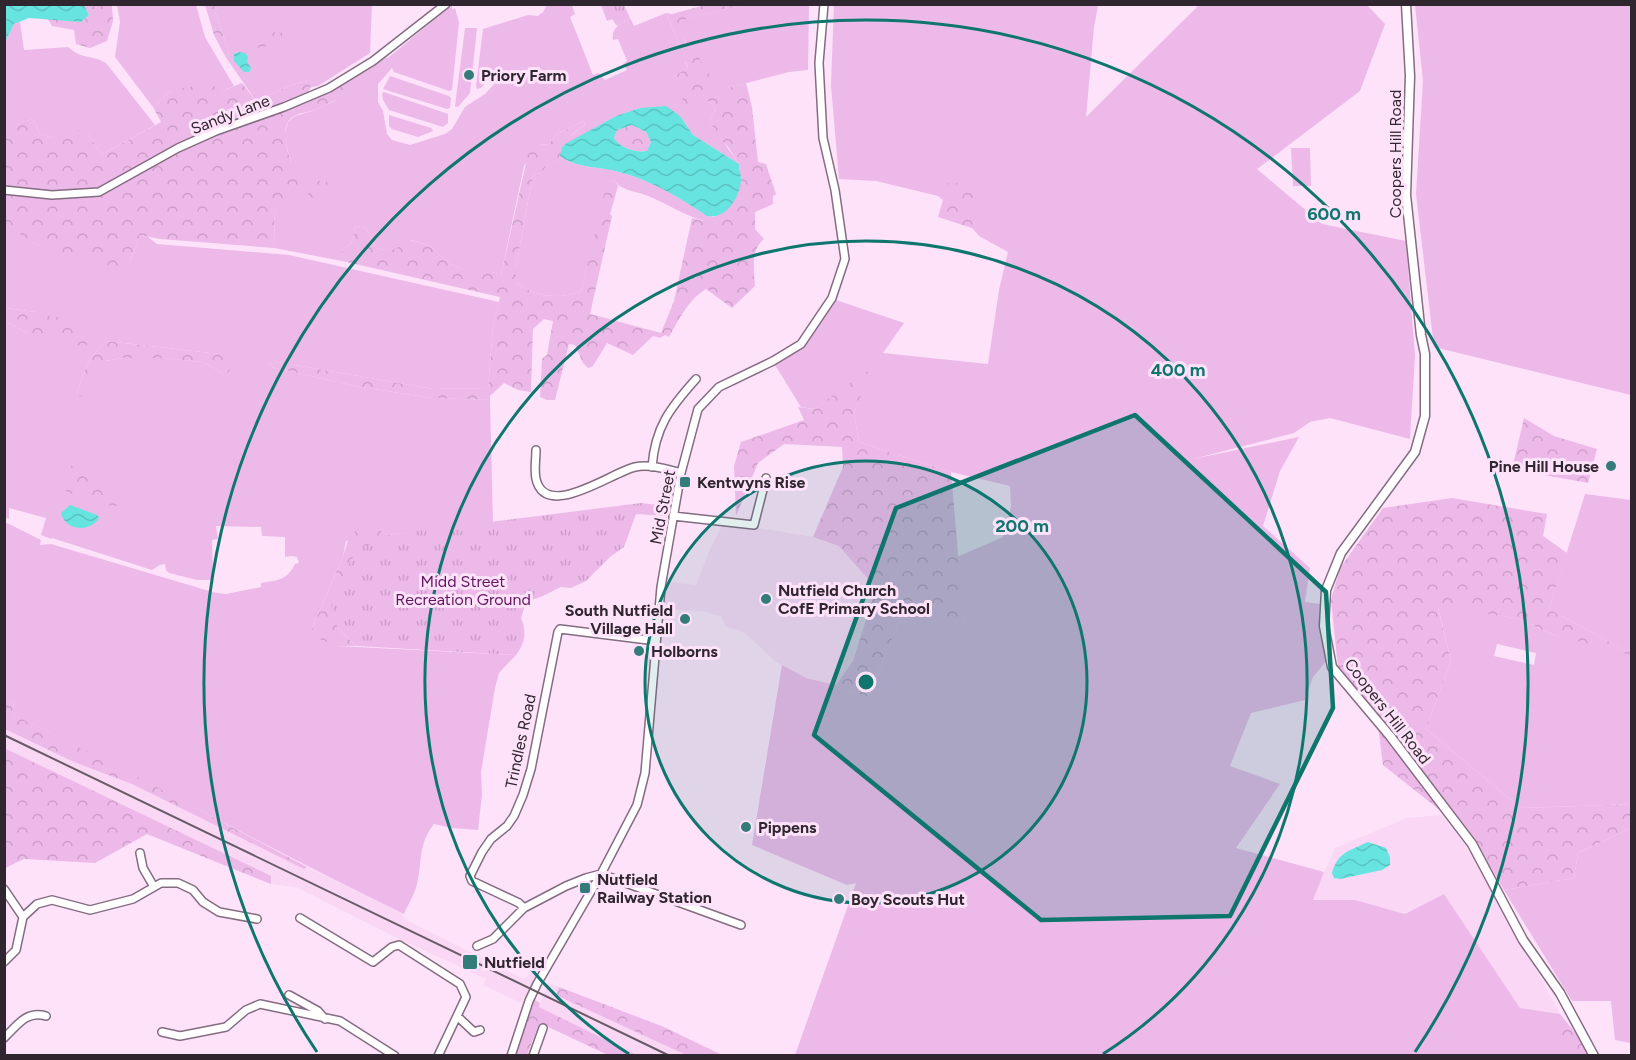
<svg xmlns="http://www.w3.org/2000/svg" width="1636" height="1060" font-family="Figtree,sans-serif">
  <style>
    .built { fill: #f9d7f5 }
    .green { fill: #edb9e9; fill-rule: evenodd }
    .forest { fill: url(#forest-crowns) }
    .park { fill: url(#park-tufts) }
    .water { fill: url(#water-waves); fill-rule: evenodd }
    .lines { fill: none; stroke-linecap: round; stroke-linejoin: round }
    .minor-casing { stroke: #846c81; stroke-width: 10 }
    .tertiary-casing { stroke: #846c81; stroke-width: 11 }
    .minor { stroke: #fff; stroke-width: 7 }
    .tertiary { stroke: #fff; stroke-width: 8 }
    .rail { stroke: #685a67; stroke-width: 2 }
    .marked { fill: #0f766e; fill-opacity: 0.2; stroke: #0f766e; stroke-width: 4.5; stroke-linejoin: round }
    .ring { fill: none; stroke: #0f766e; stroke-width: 3 }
    .poi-dot { fill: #337c7a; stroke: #fde2fa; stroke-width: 2 }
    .labels { text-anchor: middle; stroke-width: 6; stroke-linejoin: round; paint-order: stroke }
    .poi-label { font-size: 16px; font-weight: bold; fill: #30262f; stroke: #fde2fa; text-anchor: start }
    .street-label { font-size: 16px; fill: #30262f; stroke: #fde2fa }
    .park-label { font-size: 16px; fill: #621460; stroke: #fde2fa }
    .centre { fill: #0f766e; stroke: #fde2fa; stroke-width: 3 }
    .ring-label { font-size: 18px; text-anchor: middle; font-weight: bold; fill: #0f766e; stroke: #fde2fa; stroke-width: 6; stroke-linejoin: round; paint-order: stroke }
  </style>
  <defs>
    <pattern id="forest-crowns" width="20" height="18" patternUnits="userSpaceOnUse" patternTransform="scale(1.5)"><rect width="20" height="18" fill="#edb9e9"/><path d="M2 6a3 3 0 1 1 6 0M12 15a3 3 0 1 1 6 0" fill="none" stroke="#cc9fc8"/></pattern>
    <pattern id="park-tufts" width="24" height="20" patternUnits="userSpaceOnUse" patternTransform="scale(1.5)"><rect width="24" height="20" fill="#edb9e9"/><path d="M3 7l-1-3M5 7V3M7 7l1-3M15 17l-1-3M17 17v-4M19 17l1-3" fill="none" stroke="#cc9fc8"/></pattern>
    <pattern id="water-waves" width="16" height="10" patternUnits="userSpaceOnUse" patternTransform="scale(1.5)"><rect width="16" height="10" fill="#67e4e0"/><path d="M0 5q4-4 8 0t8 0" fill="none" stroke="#5ac3c0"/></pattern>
  </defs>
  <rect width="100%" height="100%" fill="#fde2fa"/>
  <path class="built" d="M724 522 813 537 884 561 853 661 836 685 806 678 776 662 747 635 739 630 726 627 721 616 702 611 659 609 662 581 696 585 710 549Z
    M4 709 307 867 403 914 404 919 524 979 531 972 538 977 521 1003 483 985 486 979 391 935 296 887 271 884 5 772Z
    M1442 815 1480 866 1560 1014 1520 1008 1444 894 1405 914 1355 900H1312L1335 848 1407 818Z
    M548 983 559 987 557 995 686 1055H638L539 1007Z"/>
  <path class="green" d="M222 4 372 5 370 53 318 86 311 87 307 81 291 85 256 101 225 56 229 53 215 11Z
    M1093 4 1098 6 1094 27 1086 117 1199 5H1367L1385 24 1360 91 1257 169 1322 224 1406 241 1415 356 1410 439 1330 418 1310 422 1294 433 1193 459 1299 437 1280 471 1263 526 1310 568 1305 602 1320 604 1319 623 1327 660 1313 677 1305 700 1251 713 1230 766 1280 784 1236 848 1324 872 1313 900H1355L1405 914 1444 894 1520 1008 1560 1014V1055H795L856 883 847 885 752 845 782 665 806 678 836 685 868 697 908 600 964 623 957 557 1003 537 1011 507 1010 486 951 472 859 442 854 413 870 371 814 409 801 407 775 365 802 346 836 300 904 323 883 353 988 364 999 290 1008 252 979 236 972 228 949 183 943 200 938 196 876 181 839 179 831 85 834 5Z
    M117 5H196L205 37 234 86 222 91H170L153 107 115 57 120 22Z
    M452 5V10L455 8 459 23 452 90 449 91 394 72 392 68 378 84V102L383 111 387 134 392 140 410 145 445 134 452 129 465 107 485 94 497 81 496 76 489 77 481 88 477 89 476 86 483 29 528 15 538 16 543 12 547 5H572L575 14 570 17 593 75 598 73 605 80 627 70 623 64 627 61 618 39 613 40C611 27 621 24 630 18L634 26 666 13 680 47 686 44 678 21 742 5H809L808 70 789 72 728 88 718 94 685 62 688 68 671 78 709 101 716 109 710 119C717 137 729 148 739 164L693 135 680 116 640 108 616 116 562 147 565 140 585 125 584 121 557 134 549 144 538 145 524 166 501 275 483 269H462L450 264 429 245 411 240C397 248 393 253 377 248L366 228 356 226 352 242 342 251V261L274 248 275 203 284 201 291 163 284 136 288 122 295 116 315 110 332 102 383 66 385 62 383 59 389 57Z
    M1415 5H1631V395L1434 347 1416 194 1423 81Z
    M20 22 24 50 68 47C81 59 92 55 106 63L155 125 101 155 87 132 53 138 40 134 33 119 5 128V42L14 24Z
    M465 28H477L470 93 458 107 455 106Z
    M390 76 449 96 451 98 450 108 447 109 383 89Z
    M384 92 448 114V123L443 127 389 110 383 100 382 93Z
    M389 115 431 128 433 131 418 137 392 129 389 126Z
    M1291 148H1310L1311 186H1293Z
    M560 156C578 169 599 166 619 172 651 180 680 198 707 216L705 221C684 216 667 203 648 196 636 191 621 191 614 180L608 182 581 291C562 300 532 297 516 282V267L533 175 542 172 547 165 560 160Z
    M5 228H12L37 245 130 261 140 235 148 237 157 244 289 255 499 302 493 327 488 388 433 389 278 362 268 364 271 367 360 387 432 398 490 400 493 523 387 535 381 531 346 541 343 556 311 631 337 646 516 655 499 673 495 688 481 772 482 795 478 830 452 828 434 824C417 845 423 864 416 888 413 897 407 906 404 914 272 850 143 779 12 714L14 703 4 699 5 522 41 540 40 545 51 544 216 593 226 594 261 587V583C277 580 287 581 295 564L299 563 297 557 292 556 285 557V537L262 536 261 527 216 526 218 539 212 540 213 577 210 580H197L169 573 166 570 165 564 160 565 152 570 52 538 51 539 41 535 46 518 9 508V519L5 517V321L29 334 36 312 5 308ZM106 341 220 354 223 373 202 362 163 358H124L105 361 96 374 77 394C83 372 89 357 106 341Z
    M1585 494 1631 500 1632 633 1629 653 1632 655 1631 804 1521 808 1426 729 1451 661 1438 607 1516 618 1554 635 1627 652 1549 609ZM1497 644 1536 653 1534 665 1494 656Z
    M1631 828V1043L1615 1040 1611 1001H1572L1504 890 1574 878 1578 853Z"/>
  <path class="forest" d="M709 4 742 5 679 21 686 45 680 47 666 13 672 14Z
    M84 5H112L113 21 107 41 90 48 76 44 74 30 52 26 48 19 81 22 89 15Z
    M205 5H222L215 11 229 53 225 56 214 35Z
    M255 31 282 33 284 52 274 53 267 46 257 48 253 38Z
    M688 49 699 58 718 88V93L728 88 746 83 752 107 758 162 766 164 776 194 773 196V204L755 212V229L764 239C750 251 754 269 755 286L732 308 706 289C688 300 679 319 669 337L665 335 660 338 653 336 633 355 607 343 593 366 588 368 583 363 575 345 569 344 555 400H547L540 397 542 359 547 355 553 321 544 319 533 329 531 392 518 390 504 383 490 396V400L432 398 360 387 271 367 268 364 278 362 433 389 488 388 493 327 500 297 342 261V251L352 242 356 226 366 228 377 248C393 253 397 248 410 240L429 245 450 264 462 269H484L501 275 528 154 538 145 549 144 557 134 584 121 585 125C571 135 560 141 561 160L547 165 542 172 533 175 516 267V282C532 297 562 300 581 291L607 182 614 180 618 186 610 214 612 216 590 314 661 333 674 301 692 218 704 221 707 216 714 217 741 181 739 164 729 148 716 135 710 119 716 109 709 101 705 103 687 105 672 85 671 78 688 68 682 51Z
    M383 59 385 62 383 66C362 81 341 99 317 109 308 113 294 112 288 122 281 135 288 150 291 163L307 174 299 203 284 201 275 204 274 248 160 239 140 235 130 261 115 267 37 245 12 229 5 228 4 128 33 119 40 134 53 138 73 129 87 132 101 155 161 122 153 107 170 91 209 83 222 91 242 83 256 101 291 85 308 81 311 87 308 92 261 111 263 118C309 103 343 86 383 59Z
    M632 125 646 132 651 142 647 151C636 153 620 148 614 138L617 130Z
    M319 181 327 182 330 187 323 203 309 196 308 192 309 186Z
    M948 183 977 184 972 228 938 217Z
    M5 308 36 312 75 322 88 340 86 347 29 334 5 321Z
    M106 341 220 354 232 360 229 372 223 373 202 362 162 358H124L105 361 88 393 80 397 77 394C83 372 89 357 106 341Z
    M872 368 854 413 859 442 951 472 964 624 908 600 868 697 836 685 853 661 876 588 839 546 813 537 843 467 842 447 784 444 758 463 736 516 734 466 741 442 804 420 798 407 814 409Z
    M1524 418 1554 436 1597 449 1588 483 1512 469Z
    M68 465C91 471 111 479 126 499L117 506 103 505 90 496 67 493 62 480Z
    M1452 498 1547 514 1543 536 1567 553 1549 609 1629 653 1631 633V655L1554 635 1516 618 1438 608 1451 661 1426 729 1521 808 1631 804V828L1578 853 1574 878 1504 890 1471 835 1383 765 1376 711 1338 667 1331 600 1340 568 1383 508Z
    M356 531H381L387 535 378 543 360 549 337 627 356 646H337L310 635 311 631 343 556 350 534Z
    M5 699 14 703 12 714 111 763 307 867 304 869 132 784 74 762 5 729Z
    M4 748 271 876V884L147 834 95 863 24 859 5 868Z
    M559 987 664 1027 722 1055H686L556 995Z
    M533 999 540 1003 539 1007 637 1055H608L544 1025 538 1027 527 1055 516 1056Z
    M1560 1014 1593 1055H1560Z"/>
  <path class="park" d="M601 5H624L630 18 617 26 612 19 607 21Z
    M641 503 667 506 665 516 636 514 624 547 610 557 586 581 571 588 561 587 543 596 526 602 521 618C527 632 525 643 516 655L356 646 337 627 331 604C337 591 350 555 361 548 370 543 378 543 387 535Z"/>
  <path class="water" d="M5 4 84 5 89 15 81 22 29 18 14 24 5 42Z
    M239 52 245 53 248 56 247 62 251 68 249 72H244L234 61V54Z
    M666 106 680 116 693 135 739 164C739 169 741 175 741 180 740 197 726 220 707 216 680 198 651 180 619 172 599 166 578 169 560 156L562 147 567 143 616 116 640 108ZM632 125 646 132 651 142 647 151C636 153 620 148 614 138L617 130Z
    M70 505 97 515 99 518C90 533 65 531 61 513Z
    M1368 842 1386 848 1390 857V865L1382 870 1340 879 1334 878 1332 873C1338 852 1349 851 1368 842Z"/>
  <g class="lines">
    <defs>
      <path id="minor" d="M4 190 52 195 99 192 178 148 216 131 284 107 329 88 373 61 446 4
        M536 450C536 460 534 470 536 479 546 521 612 472 635 467 650 464 666 469 681 473
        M652 467C655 427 670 408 696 379
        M673 516 754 525 766 478
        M140 853 143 868 154 887
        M4 889 23 917
        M524 908 519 903 472 881 470 876 482 852 491 839 507 826 514 816 523 795 531 769 558 632 560 629 656 641
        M300 918 373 962 392 947 399 945 460 984 466 997 438 1056
        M477 946 493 939 524 908 566 886 586 878 601 874 741 925
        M4 962 16 950 23 917 37 904 52 900 90 910 133 899 161 883H178L193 890 203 902 219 912 257 919
        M289 995 318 1011 325 1019
        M457 1016 474 1032 480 1030
        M162 1032 180 1036 226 1027 246 1010 260 1004 340 1021 395 1056
        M4 1038C17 1026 26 1010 46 1016
        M511 1056 529 1001 537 984 601 874 637 805 645 773 661 587 681 473 698 409 719 387 773 361 801 344 832 298 845 259 835 190 823 138 819 63 824 4
        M533 1056 543 1028"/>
      <path id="tertiary" d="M1406 4 1410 76 1406 195 1421 335 1425 354V416L1415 452 1341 553 1326 590 1324 626 1332 667 1390 736 1472 844 1523 940 1560 993 1594 1056"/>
    </defs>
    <use href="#minor" class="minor-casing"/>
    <use href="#tertiary" class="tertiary-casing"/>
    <use href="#minor" class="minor"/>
    <use href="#tertiary" class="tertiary"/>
    <path class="rail" d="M4 735 670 1056"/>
  </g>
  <path class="marked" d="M1135 415 1326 592 1333 708 1230 916 1041 920 814 735 896 508Z"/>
  <circle cx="866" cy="682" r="221" fill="#0f766e" fill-opacity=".12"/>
  <g class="ring">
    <circle cx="866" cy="682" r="221"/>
    <path d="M629 1054A441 441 0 1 1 1103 1054"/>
    <path d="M317 1052A662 662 0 1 1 1415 1052"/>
  </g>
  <g class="poi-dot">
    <circle cx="469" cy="75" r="6"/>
    <circle cx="1611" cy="466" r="6"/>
    <rect x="679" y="476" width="12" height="12" rx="3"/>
    <circle cx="766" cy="599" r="6"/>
    <circle cx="685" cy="619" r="6"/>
    <circle cx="639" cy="651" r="6"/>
    <circle cx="746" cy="827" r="6"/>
    <rect x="579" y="882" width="12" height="12" rx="3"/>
    <circle cx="839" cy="899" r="6"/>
    <rect x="462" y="954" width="16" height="16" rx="3"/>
  </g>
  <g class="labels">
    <g class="poi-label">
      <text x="481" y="81">Priory Farm</text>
      <text x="1599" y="472" text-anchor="end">Pine Hill House</text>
      <text x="697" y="488">Kentwyns Rise</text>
      <text x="778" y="596">Nutfield Church<tspan x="778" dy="18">CofE Primary School</tspan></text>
      <text x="673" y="616" text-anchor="end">South Nutfield<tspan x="673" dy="18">Village Hall</tspan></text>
      <text x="651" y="657">Holborns</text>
      <text x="758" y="833">Pippens</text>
      <text x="597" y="885">Nutfield<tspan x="597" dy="18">Railway Station</tspan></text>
      <text x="851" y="905">Boy Scouts Hut</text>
      <text x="484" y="968">Nutfield</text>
    </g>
    <g class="street-label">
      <text transform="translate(230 114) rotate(-21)" y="6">Sandy Lane</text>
      <text transform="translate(1395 154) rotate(-90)" y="6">Coopers Hill Road</text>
      <text transform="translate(662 507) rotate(-79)" y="6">Mid Street</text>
      <text transform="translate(1388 711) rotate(52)" y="6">Coopers Hill Road</text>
      <text transform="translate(520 741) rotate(-78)" y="6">Trindles Road</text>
    </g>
    <g class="park-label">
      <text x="463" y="587">Midd Street<tspan x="463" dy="18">Recreation Ground</tspan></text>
    </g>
  </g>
  <circle cx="866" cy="682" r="9" class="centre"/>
  <g class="ring-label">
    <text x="1334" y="220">600 m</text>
    <text x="1178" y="376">400 m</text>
    <text x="1022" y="532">200 m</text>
  </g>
  <rect width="1636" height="1060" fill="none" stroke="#30262f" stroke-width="12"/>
</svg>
